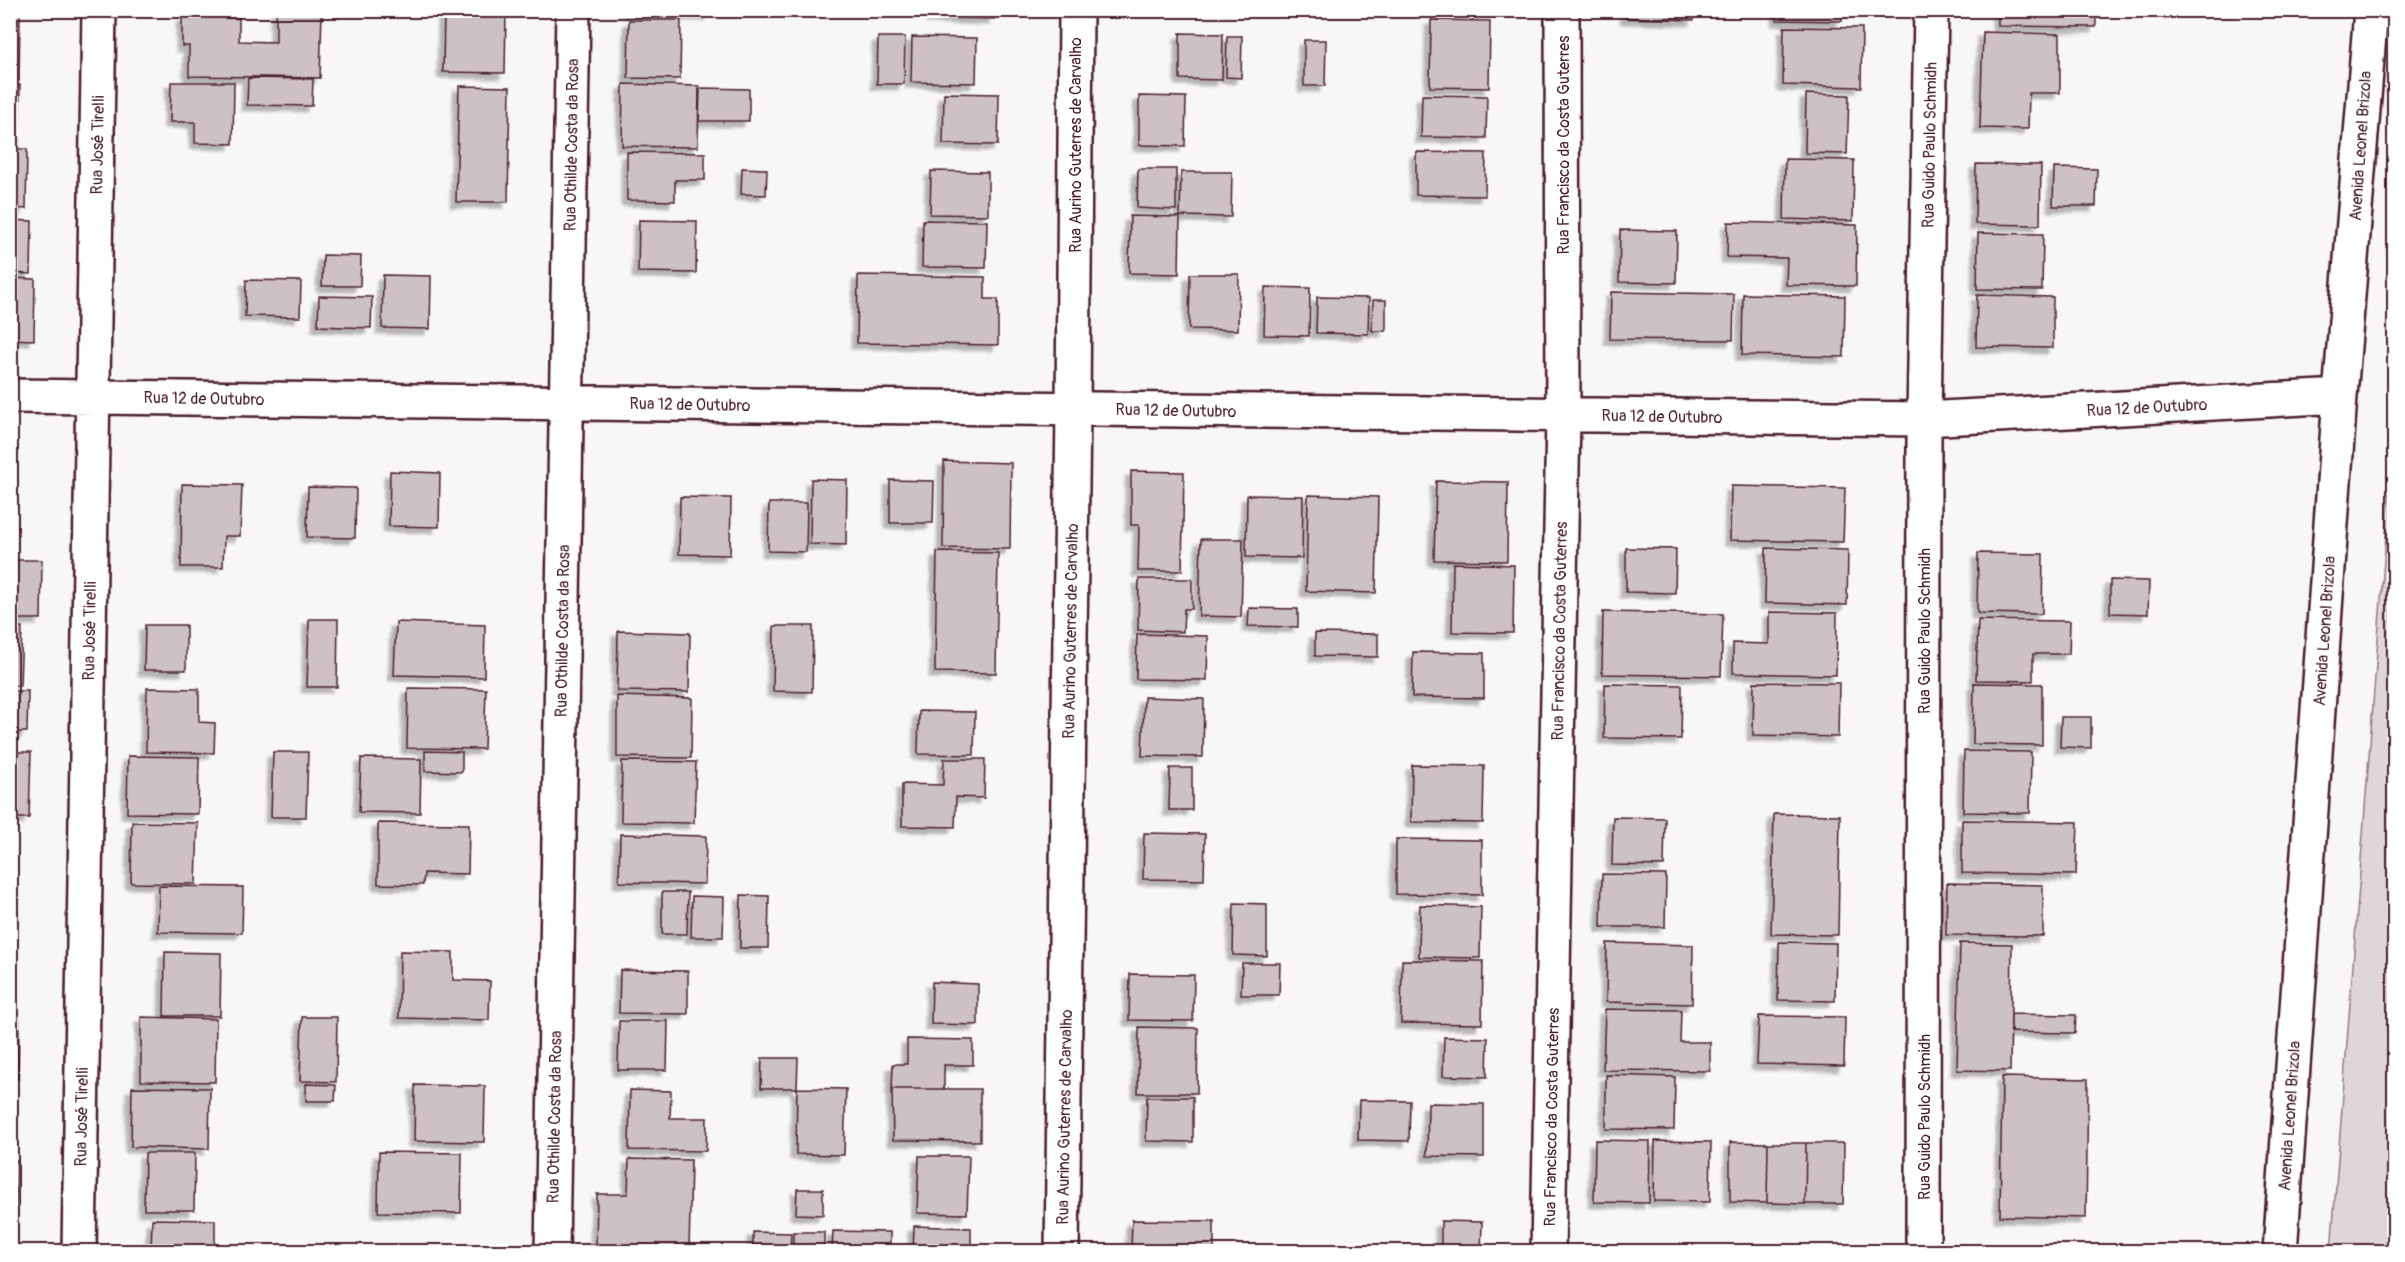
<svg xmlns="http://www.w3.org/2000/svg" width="2405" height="1262" font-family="Pangolin,sans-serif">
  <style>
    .green { fill: #ded6d9; stroke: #947a82; stroke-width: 1.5 }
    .building { fill: #cdc1c4; stroke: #4a1f2b; stroke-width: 1.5; filter: url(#shadow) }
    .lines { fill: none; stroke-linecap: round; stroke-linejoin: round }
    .minor-casing { stroke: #4a1f2b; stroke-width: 38 }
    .tertiary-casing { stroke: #4a1f2b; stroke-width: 38 }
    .minor { stroke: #fff; stroke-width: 33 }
    .tertiary { stroke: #fff; stroke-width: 33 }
    .labels { text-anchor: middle; stroke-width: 4.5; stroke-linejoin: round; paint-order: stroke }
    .street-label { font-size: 16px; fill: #4a1f2b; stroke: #fff }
  </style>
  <defs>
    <filter id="shadow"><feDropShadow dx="-5.5" dy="5.5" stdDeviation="1.5" flood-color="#0004"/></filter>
  </defs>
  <rect width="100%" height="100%" fill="#f8f6f7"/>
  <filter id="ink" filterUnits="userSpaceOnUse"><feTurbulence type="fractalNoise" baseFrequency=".0167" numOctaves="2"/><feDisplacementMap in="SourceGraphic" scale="12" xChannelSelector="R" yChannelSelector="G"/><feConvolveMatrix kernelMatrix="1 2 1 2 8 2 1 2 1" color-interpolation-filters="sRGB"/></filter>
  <g filter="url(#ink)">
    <path class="green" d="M2394 430V1251H2331Z"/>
    <path class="building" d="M276 10 322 11 320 78 189 76V46H182V17L239 18V41L276 42Z
      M457 10H506L505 73 443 72 444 13H457Z
      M630 10H710L709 15 630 13Z
      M932 10H994V19L932 17Z
      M1626 10H1694V20L1626 18Z
      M1777 10H1842V21L1777 20Z
      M1998 10H2096V27L1998 26Z
      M10 16H20L19 81H10Z
      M629 20H681L680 79 628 78Z
      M1431 20 1490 21 1489 88 1430 87Z
      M1784 27 1862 28 1861 87 1783 85Z
      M1983 32 2060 34V93H2029L2028 129 1980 128Z
      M1180 33 1223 34 1222 80 1180 79Z
      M1227 36H1242L1241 78 1226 77Z
      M878 37H905L904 84H877Z
      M912 37 977 38 976 83 911 82Z
      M1304 40H1326L1325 86H1304Z
      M248 78 313 79 312 106 247 105Z
      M171 82H234L233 144 195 143V122H170Z
      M623 84 699 86 698 147 622 146Z
      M10 85H20L19 144H10Z
      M459 86 510 87 508 202H456Z
      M700 88 749 89V121H699Z
      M944 93 999 94 998 145 943 144Z
      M1806 94 1849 95 1847 154 1805 153Z
      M1422 95 1487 96 1486 138 1421 137Z
      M1139 96 1186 97 1185 146 1139 145Z
      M10 149H27L26 209 10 208Z
      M627 152 705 153V180H675V201L627 200Z
      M1416 152 1486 153 1485 196 1416 195Z
      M1785 159 1854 160 1853 221 1784 219Z
      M1976 164 2041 165 2040 225 1975 224Z
      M742 168 767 169 766 195 741 194Z
      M2054 168 2097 169 2096 206H2053Z
      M1138 169H1176V210L1137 208Z
      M931 171 988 172V215L930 214Z
      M1181 172H1232L1231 217 1180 216Z
      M1130 216 1180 217 1179 274 1129 273Z
      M10 220 32 221 31 274 10 273Z
      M639 220 697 221 696 273 638 272Z
      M923 220 987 221 986 268 922 267Z
      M1728 222 1857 225 1856 286 1786 285 1787 258 1727 257Z
      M1620 230 1677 231 1676 283 1619 282Z
      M1978 233 2043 234 2042 290 1977 289Z
      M323 255 361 256 360 286H322Z
      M1190 274H1239L1238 330 1189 329Z
      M383 275 431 276 430 329 382 328Z
      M858 275 985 277V299H998V345L857 343Z
      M10 278 35 279 34 340 10 339Z
      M246 280 301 281 300 317 245 316Z
      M1265 287 1310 288 1309 336 1264 335Z
      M1611 292 1734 294 1733 340 1610 339Z
      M1743 294 1845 296 1844 357 1742 355Z
      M1977 295 2053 297V348L1976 347Z
      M319 296 372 297 371 328 318 326Z
      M1317 297 1369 298 1368 334 1316 333Z
      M1373 300H1386V331H1372Z
      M944 461 1011 463 1010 549 943 548Z
      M390 471 440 473 439 527 389 526Z
      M1131 471 1184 472 1182 571H1138L1139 525H1131Z
      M811 479 847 480 846 545 810 544Z
      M890 480 934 481 933 523H890Z
      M1436 481 1508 482 1507 561 1434 560Z
      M182 484 242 485 240 536H224L223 567H181Z
      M1731 486 1845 488 1843 542 1730 540Z
      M308 487 356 488 355 538 307 537Z
      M1247 495 1303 496 1302 558 1246 557Z
      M1308 495 1378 497 1376 593 1306 591Z
      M680 497 731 498 730 555 679 554Z
      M769 503H807L806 552 768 551Z
      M1201 539H1243L1241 617 1199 616Z
      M1626 548 1676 549 1675 593 1626 592Z
      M1766 548 1848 550 1847 605 1765 603Z
      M937 552 998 553 996 673 935 672Z
      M1978 553 2043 554 2042 614 1977 613Z
      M10 560H42L41 619H10Z
      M1453 563 1514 565 1513 633 1452 632Z
      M1139 579H1192V609H1184L1183 632 1138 630Z
      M2110 580 2149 581 2148 614 2110 613Z
      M1249 608 1298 609V627L1248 626Z
      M1603 612 1723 614 1721 676 1602 674Z
      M1769 612 1837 613 1836 675 1733 673V643L1769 644Z
      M309 619H338L337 687H307Z
      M1978 620 2070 621 2069 654H2033V681L1976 680Z
      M396 622 485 625 484 677 394 675Z
      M145 625H186V670H144Z
      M774 626H813L812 692 773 691Z
      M10 627H22L20 686 10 685Z
      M618 631 690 633 689 692 617 691Z
      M1315 633 1378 634V657L1315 656Z
      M1137 634 1208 636 1207 680 1136 679Z
      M1413 652 1484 653V698L1412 697Z
      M1754 682 1839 683 1838 737 1753 735Z
      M1974 683 2042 684V745L1973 744Z
      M1605 684 1682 685 1681 739 1604 738Z
      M147 688 199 689V722L215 723 214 753 146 752Z
      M408 688 486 689 484 749 407 748Z
      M10 691H28L27 732H10Z
      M617 696 692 698 691 758 617 757Z
      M1144 697 1204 699 1203 757 1142 756Z
      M919 711 975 712 974 755 918 754Z
      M2061 717H2091V748L2060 747Z
      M425 751 462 752V772L425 771Z
      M1964 751 2031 752 2030 813 1963 812Z
      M10 752H31L29 818H10Z
      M273 752H308L306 817H271Z
      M128 756 199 757 198 814 127 813Z
      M361 758 421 759 420 813 359 812Z
      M944 759H985L984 798 956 797 955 827 902 826V784L943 785Z
      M622 761 696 762 694 823 621 822Z
      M1412 765 1484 766 1483 823 1411 822Z
      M1170 768H1192V810H1169Z
      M1774 814 1840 815 1838 935 1771 934Z
      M1613 817 1665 818 1664 866 1612 865Z
      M1962 820 2078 822 2076 875 1962 873Z
      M132 822 198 823 196 884 131 883Z
      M378 823 469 824 468 874 424 873 423 885 378 884Z
      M1144 833 1205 834 1204 880 1143 879Z
      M620 834 706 836 705 884 619 882Z
      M1396 839 1482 840V895L1396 894Z
      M1602 874 1666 875 1665 927H1601Z
      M1947 883 2043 885V936L1946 935Z
      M159 886 243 887 242 933 158 932Z
      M662 892H688L687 934H662Z
      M741 895 769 896 768 948H740Z
      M692 896 724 897 723 937H691Z
      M1234 903 1267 904V956L1233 955Z
      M1420 905 1481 907 1480 958 1419 957Z
      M1779 942 1836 943 1835 1001 1778 1000Z
      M1607 943 1693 945 1692 1004 1606 1002Z
      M1960 943 2012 944 2010 1071 1957 1070Z
      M400 951 453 952V980L490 981 489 1020 399 1018Z
      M165 952 221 953 220 1016H164Z
      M1402 960 1483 961 1482 1024 1401 1023Z
      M1242 963H1280L1279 995H1241Z
      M620 970 688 971V1014L619 1013Z
      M1130 974 1194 975 1193 1021 1129 1020Z
      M932 982 978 984V1025L931 1024Z
      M1605 1009 1681 1010 1680 1042H1710V1071L1603 1070Z
      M2011 1014 2076 1015 2075 1033 2011 1032Z
      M1759 1016 1845 1017 1844 1066 1757 1064Z
      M141 1017 216 1019 215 1082 141 1081Z
      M302 1017H337L336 1082 300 1081Z
      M10 1019H19L18 1079H10Z
      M619 1021H668L667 1070H618Z
      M1139 1027 1198 1028 1197 1093H1138Z
      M1444 1037 1488 1038 1487 1077 1443 1076Z
      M907 1039 973 1040V1065H944V1089H892L893 1064H907Z
      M762 1058H798L797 1088H761Z
      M1606 1075 1675 1077 1674 1130 1606 1129Z
      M2002 1077 2088 1079 2086 1218 2000 1216Z
      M306 1084 336 1085 335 1101H306Z
      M415 1085 485 1086 484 1142 414 1141Z
      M132 1087 210 1088 209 1149 131 1147Z
      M797 1088 846 1089 844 1155 796 1154Z
      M892 1089H980V1141L893 1140Z
      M630 1090 671 1091 670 1118H707L706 1151 629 1150Z
      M1147 1097H1193V1142L1146 1141Z
      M1359 1100 1410 1101 1409 1141 1358 1140Z
      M1428 1103 1484 1104V1157L1427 1156Z
      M1595 1140 1650 1141 1649 1203 1594 1202Z
      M1655 1141 1711 1142 1710 1202 1654 1201Z
      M1730 1142 1768 1143 1767 1203 1730 1202Z
      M1768 1143H1806L1805 1204 1767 1203Z
      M1806 1143H1844L1843 1204H1805Z
      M379 1152 462 1153 461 1213 378 1212Z
      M145 1153H195L194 1210H144Z
      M919 1156H969L967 1214 917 1213Z
      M629 1159 691 1160 689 1252H596L597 1194H628Z
      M10 1160H17L16 1206H10Z
      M797 1189H823V1215L796 1214Z
      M152 1219 215 1220V1252H151Z
      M1132 1220 1214 1221V1252H1131Z
      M1441 1221 1482 1222 1481 1252H1441Z
      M914 1226 971 1228V1252H913Z
      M833 1231 890 1232V1252H832Z
      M753 1232 791 1233 790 1252H753Z
      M793 1232H824V1252H793Z"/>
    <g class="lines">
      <defs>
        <path id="minor" d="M10 396 1924 419 2340 396
          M79 1252 99 10
          M552 1252 573 10
          M1548 1252 1563 415 1562 10
          M2280 1252 2340 396 2371 10"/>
        <path id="tertiary" d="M1062 1252 1073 409 1076 10
          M1923 1252 1924 419 1931 10"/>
      </defs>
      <use href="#minor" class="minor-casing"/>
      <use href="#tertiary" class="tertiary-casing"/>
      <use href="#minor" class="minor"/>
      <use href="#tertiary" class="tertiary"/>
    </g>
  </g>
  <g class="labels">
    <g class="street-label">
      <text transform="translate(97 145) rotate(-89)" y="6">Rua José Tirelli</text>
      <text transform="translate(571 145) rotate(-89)" y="6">Rua Othilde Costa da Rosa</text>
      <text transform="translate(1075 145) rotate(-90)" y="6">Rua Aurino Guterres de Carvalho</text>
      <text transform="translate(1563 145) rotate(-90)" y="6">Rua Francisco da Costa Guterres</text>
      <text transform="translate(1929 145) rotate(-89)" y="6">Rua Guido Paulo Schmidh</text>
      <text transform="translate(2360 146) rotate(-86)" y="6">Avenida Leonel Brizola</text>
      <text transform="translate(204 398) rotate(1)" y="6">Rua 12 de Outubro</text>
      <text transform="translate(690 404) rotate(1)" y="6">Rua 12 de Outubro</text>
      <text transform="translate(2147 407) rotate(-3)" y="6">Rua 12 de Outubro</text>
      <text transform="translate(1176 410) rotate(1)" y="6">Rua 12 de Outubro</text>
      <text transform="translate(1662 416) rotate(1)" y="6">Rua 12 de Outubro</text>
      <text transform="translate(89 631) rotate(-89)" y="6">Rua José Tirelli</text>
      <text transform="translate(562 631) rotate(-89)" y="6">Rua Othilde Costa da Rosa</text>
      <text transform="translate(1070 631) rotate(-89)" y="6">Rua Aurino Guterres de Carvalho</text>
      <text transform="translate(1559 631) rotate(-89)" y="6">Rua Francisco da Costa Guterres</text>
      <text transform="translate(1924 631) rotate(-90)" y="6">Rua Guido Paulo Schmidh</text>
      <text transform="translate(2324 631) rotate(-86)" y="6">Avenida Leonel Brizola</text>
      <text transform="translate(2289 1116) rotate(-86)" y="6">Avenida Leonel Brizola</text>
      <text transform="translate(81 1117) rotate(-89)" y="6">Rua José Tirelli</text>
      <text transform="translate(554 1117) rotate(-89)" y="6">Rua Othilde Costa da Rosa</text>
      <text transform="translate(1064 1117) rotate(-89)" y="6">Rua Aurino Guterres de Carvalho</text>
      <text transform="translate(1551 1117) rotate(-89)" y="6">Rua Francisco da Costa Guterres</text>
      <text transform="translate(1924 1117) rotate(-90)" y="6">Rua Guido Paulo Schmidh</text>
    </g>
  </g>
  <rect width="2405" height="1262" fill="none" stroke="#fff" stroke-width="36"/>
  <rect x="18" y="18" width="2369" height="1226" fill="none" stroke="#4a1f2b" stroke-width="2" filter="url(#ink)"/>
</svg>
